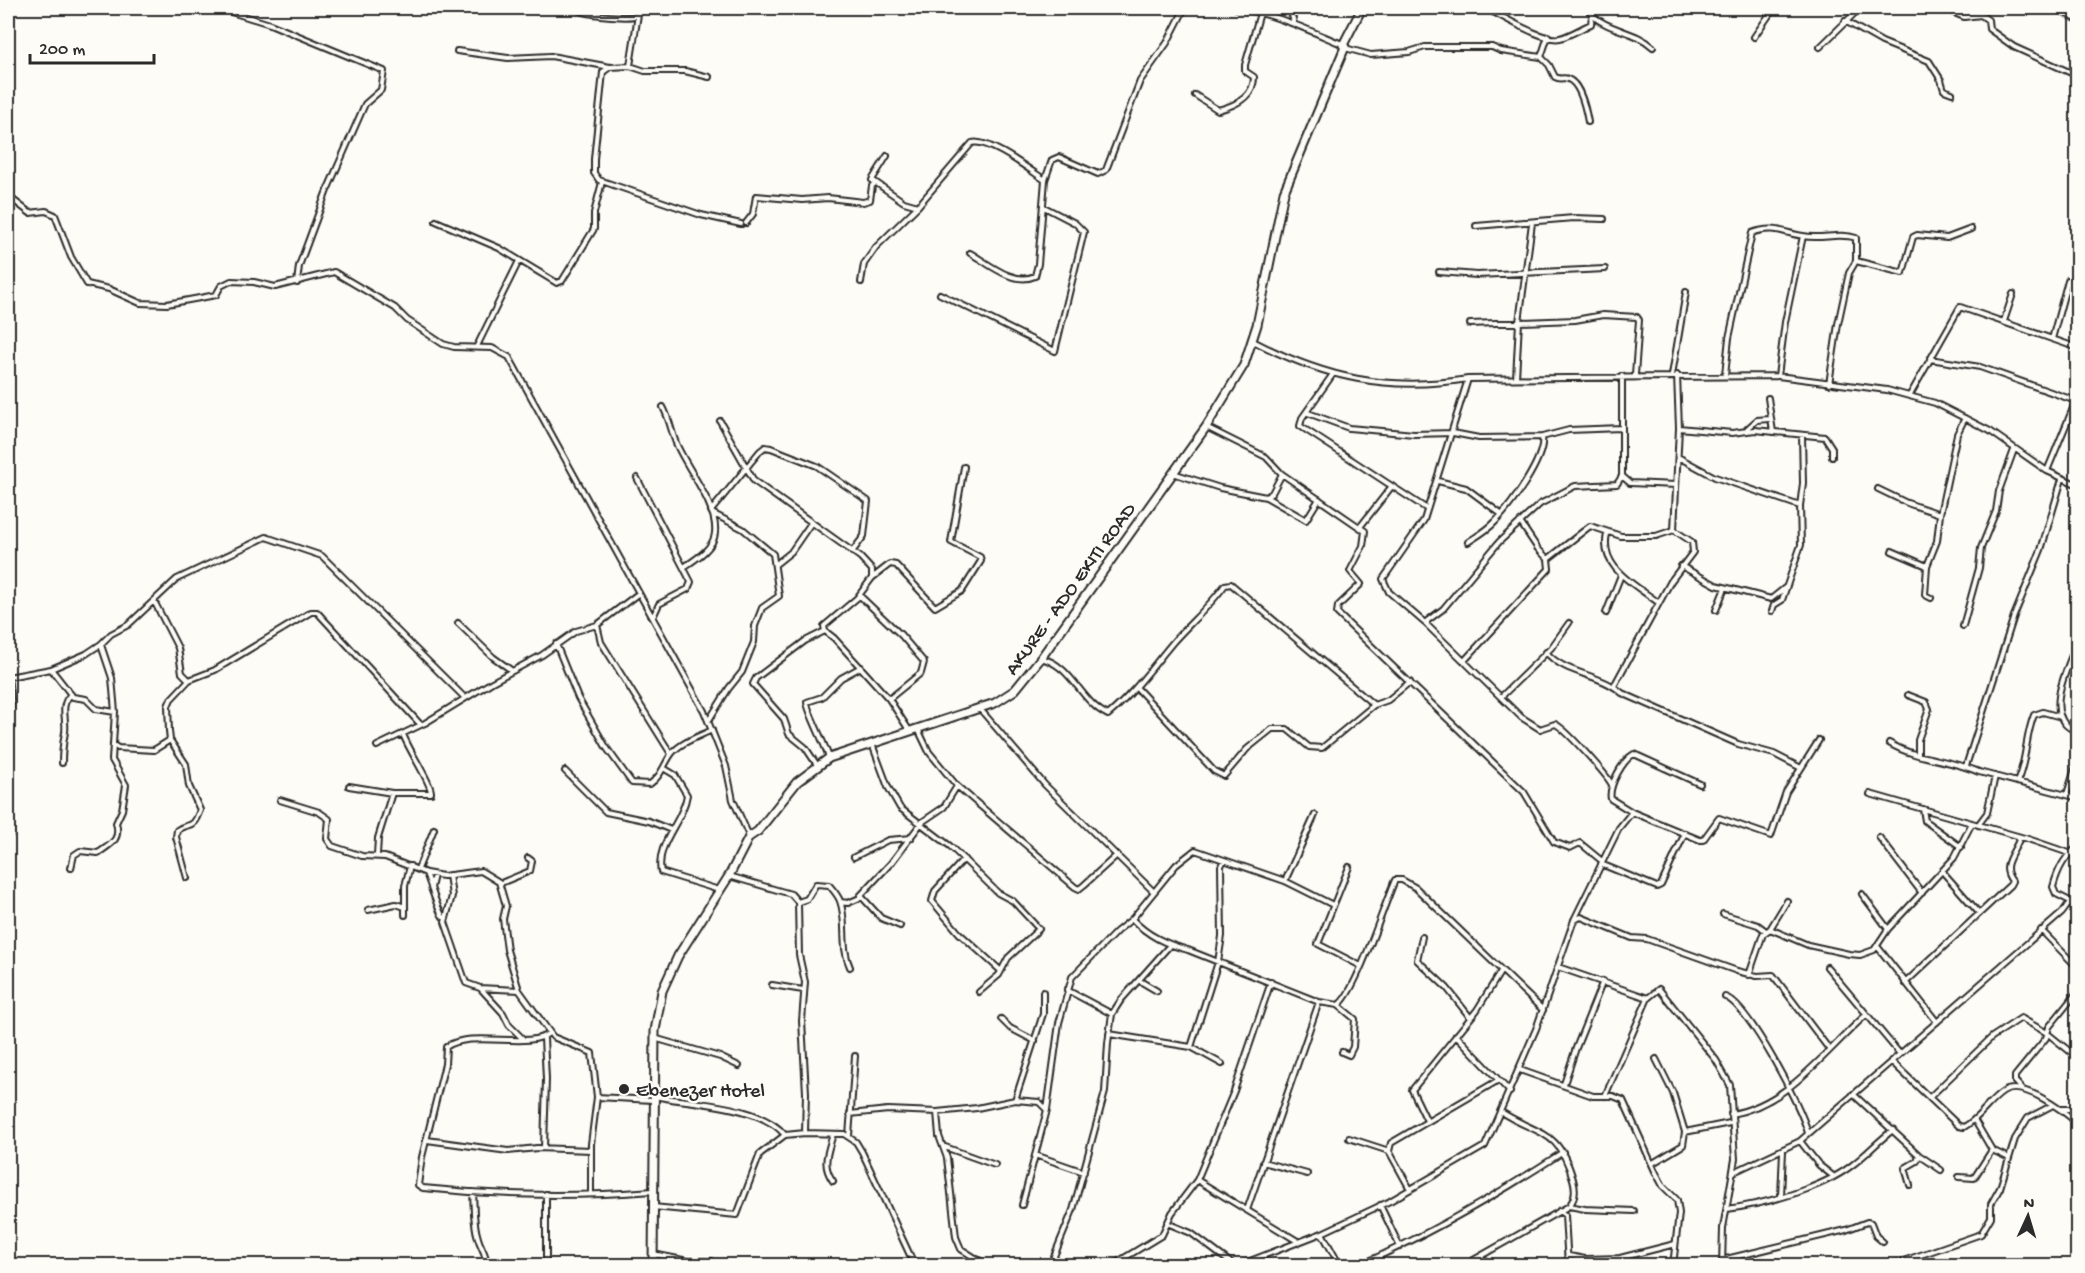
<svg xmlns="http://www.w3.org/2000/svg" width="2085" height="1273" font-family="'Gochi Hand',sans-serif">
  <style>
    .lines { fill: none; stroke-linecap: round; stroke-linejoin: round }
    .minor-casing { stroke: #2b2b2b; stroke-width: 8 }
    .primary-casing { stroke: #2b2b2b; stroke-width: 11 }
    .minor { stroke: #fdfcf7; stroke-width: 4 }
    .primary { stroke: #fdfcf7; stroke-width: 7 }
    .poi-dot { fill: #2b2b2b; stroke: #fdfcf7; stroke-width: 2 }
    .labels { text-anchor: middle; stroke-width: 5; stroke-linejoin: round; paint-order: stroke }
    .street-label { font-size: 20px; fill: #2b2b2b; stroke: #fdfcf7 }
    .poi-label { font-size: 20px; fill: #2b2b2b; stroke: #fdfcf7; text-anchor: start }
  </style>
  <rect width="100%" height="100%" fill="#fdfcf7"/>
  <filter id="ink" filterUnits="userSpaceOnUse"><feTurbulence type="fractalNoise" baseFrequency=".0167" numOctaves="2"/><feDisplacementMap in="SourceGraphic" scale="12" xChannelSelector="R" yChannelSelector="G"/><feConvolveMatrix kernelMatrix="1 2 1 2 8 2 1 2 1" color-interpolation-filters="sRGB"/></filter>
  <g filter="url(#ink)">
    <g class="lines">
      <defs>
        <path id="minor" d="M218 8 270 24 384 71 381 90 365 104 326 193 299 266 297 283
          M575 8C581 15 629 19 638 15
          M1236 8C1273 13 1308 30 1342 44
          M1290 8 1294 23
          M1485 8C1501 15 1543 42 1560 38 1569 36 1582 28 1591 24L1592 15 1587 8
          M1942 8 1964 17 1981 15 1988 20 1989 29 2014 47 2078 76
          M2056 8 2078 20
          M1593 16C1610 31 1636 31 1653 47
          M1845 21 1882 42 1929 61 1941 80 1944 90 1952 93
          M1548 36 1541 57 1549 65 1555 77C1560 80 1564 77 1568 79 1581 84 1586 111 1588 122
          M1754 37 1774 8
          M1820 47 1860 8
          M1345 48 1371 55 1409 52 1425 47H1492L1501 51 1541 57
          M457 51 508 58 551 56 610 67 630 66 645 71H685L709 77
          M630 66 639 8
          M610 67 603 72 594 159V173L599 180 701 215 741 224
          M1195 95 1218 110C1234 106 1254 97 1254 77L1245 71V65L1260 13
          M887 156 872 180 904 202 918 206
          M8 196 30 213 46 211 55 215 71 257 87 284 109 289 140 303 167 304 216 295 221 286 231 281 254 282 275 287 334 272 395 308 407 320 443 344 454 347 492 348 509 357 704 711 726 766 733 800 749 836
          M436 221 499 248 557 283 562 281 594 229V213L602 182
          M746 223 753 214 756 196 802 200 828 198 863 202 870 200 872 186 875 183
          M1476 226 1574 218 1604 219
          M970 253C988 263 1013 286 1035 276L1038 264 1045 180 1052 160 1059 157 1098 174 1106 170 1140 81 1167 43 1185 8
          M1856 261 1903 273 1913 237 1917 235 1947 238 1971 229
          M1439 272 1477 275 1605 269
          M861 282 864 264 876 247 918 206 972 143C988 138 1030 170 1045 180
          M940 294 1055 351 1084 232 1075 223 1044 207
          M2004 321 2013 294
          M1470 324 1575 320 1603 315 1637 317 1639 320 1635 375
          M2052 339 2068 280
          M1253 341C1325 378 1387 392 1468 379L1778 376 1887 390 1935 403 1990 431 2047 471 2078 485
          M477 346 519 261
          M1930 359 1980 367 2076 401
          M1333 374 1302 418 1300 426 1427 509
          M1672 375 1686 292
          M1725 375 1729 338 1752 233C1774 225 1783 233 1803 236 1821 240 1839 232 1856 238V261L1849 273 1838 324 1829 384
          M1778 376 1785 322 1803 236
          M1516 378 1519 322 1532 223
          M1910 395 1960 307 2078 348
          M1768 398 1773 432
          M663 407C670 420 671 431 676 443 686 468 718 505 715 533 714 548 696 559 684 567
          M1308 413 1349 428 1414 434 1453 433 1479 438 1542 437 1569 430 1621 428
          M720 421 754 481 860 557 872 570V577
          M1206 427 1266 457 1282 474 1365 531 1363 546 1350 571 1361 584 1338 606 1337 613 1524 792 1554 842 1570 848 1580 843 1602 861
          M1679 428 1732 433 1755 430 1825 437 1832 448V457
          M1747 429 1757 420 1769 419
          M1678 457 1715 477 1800 506 1801 545 1782 600 1774 605 1772 611
          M2047 471 2078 396
          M1173 473 1220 488 1266 497 1272 493 1282 474
          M1622 476 1630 483 1676 485
          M637 478 691 582 688 589 659 604 653 617
          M1438 481 1466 488 1501 514
          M1878 489 1907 503 1940 514
          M1266 497 1306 520 1319 499
          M1800 506 1803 483 1802 435
          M711 511 760 451 765 447 771 448 817 466 868 501 864 536 852 552
          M1360 527 1392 486
          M1674 530 1679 428 1677 375
          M1607 534C1599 568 1636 585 1659 603
          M1468 542C1477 536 1488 530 1495 522 1510 507 1546 458 1542 437
          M1892 551 1927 566
          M1548 559 1590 526 1621 536H1656L1674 530
          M776 564 791 552 811 523
          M1681 566 1716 585 1771 599 1786 587
          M859 595 901 635 924 662 921 673 889 699
          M1931 598 1925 595 1927 566 1937 541 1940 514 1957 434 1965 418
          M154 601 178 648 182 673 189 680 215 670 311 612H317L420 724
          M1716 610 1725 588
          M1606 613 1621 575
          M458 623 493 657 511 670
          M1426 624 1389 592 1383 579 1424 520 1468 379
          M597 625 601 642 671 754
          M1963 626 1979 568 1981 548 1996 511 1999 491 2014 450
          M825 631 834 638 889 699 909 730
          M2078 639C2071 662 2046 705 2066 725 2069 728 2074 730 2078 733
          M556 644 578 698 606 747 632 783 650 784C661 776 663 767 670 756 678 743 698 737 712 730
          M1546 652C1565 675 1600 673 1622 693L1738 744 1774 754 1801 768
          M1041 658C1073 666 1080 702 1108 715 1134 693 1152 667 1174 641 1191 622 1210 606 1225 585L1231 584 1374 705 1388 700 1410 682
          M1464 661 1549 569 1548 559 1538 549 1520 522
          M2072 662 2078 672
          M51 669 73 697 86 699 96 709 115 712
          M8 677 51 669 86 654 101 644 111 634 128 625 177 579 266 537 322 556 465 698
          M1614 686 1671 581 1693 552 1692 542 1674 530
          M1137 688 1214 771 1224 776 1247 749 1272 729H1287L1309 747 1322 748 1374 705
          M1908 695 1926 702 1929 709 1918 740V755
          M1502 696 1551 648 1569 623
          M980 709 1045 785 1154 892 1132 919 1117 931 1072 977 1059 1023 1047 1110 1022 1205
          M709 720 729 688 742 672 754 642 755 626 762 608 779 596 773 554 743 529 712 513
          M918 729 929 752 957 786 1075 887 1079 889 1084 885 1117 855
          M1889 743C1917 760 1950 759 1979 772L2078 798
          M872 744 888 787 900 808 950 846 998 893 1013 901 1039 929 1008 958 999 975 979 992
          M8 745 11 700 8 677
          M113 745 118 748 154 750 170 740
          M377 746 425 723 492 682 542 655 576 631 597 625 639 593
          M829 758C826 746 806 708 807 702L822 697 841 678 861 667
          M62 763C62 752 63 743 65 732 67 718 59 706 71 694
          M817 765 805 747 789 734 784 719 753 684 756 678 805 641 825 631 824 626 857 598 872 578 890 564 896 565 935 607 962 591 981 561 980 557 951 542 964 467
          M1966 766 2014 616 2041 550 2062 479
          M665 769 675 775 687 795C683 822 655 844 661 872L719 890
          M565 771 606 812 649 821 671 830
          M2017 782C2027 760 2025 737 2034 715L2043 712 2061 717
          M1612 785C1607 775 1564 727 1555 724L1540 729 1521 717 1427 625V621L1443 609 1499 542 1540 504 1575 486 1617 484 1622 476V376
          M349 786 392 793H431C432 784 407 747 403 734
          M1870 794 2028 839 2069 853
          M2067 794 2078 759
          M280 800 319 812 329 819 327 839 332 846 362 856 385 857 426 873 443 876 481 871 499 882 506 906 503 919 507 950 519 990 553 1037 592 1053 597 1097 653 1100
          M8 804 10 832 8 839
          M1923 809 1925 821 1961 847
          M1632 812 1700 840H1703L1719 818 1771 836 1786 792 1819 740
          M1978 825 1987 813 1995 776
          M1879 837 1922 893
          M2078 847C2064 856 2057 872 2053 887L2056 894 2078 905
          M377 855 378 838 392 793
          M854 857 888 840 911 838
          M964 859 935 891 932 901 959 933 1000 970
          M1601 864 1657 887 1661 885 1685 833
          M1349 867 1318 944 1361 966
          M71 868 74 855 80 851 98 853C111 844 121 840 116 823L122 810 126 785 112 760 115 712 112 678 101 645
          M418 869 434 829
          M1942 871 1979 913
          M426 873 431 887
          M434 875 431 888C435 898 438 909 443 917
          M449 875 452 896 445 922 466 983 480 988 519 990
          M729 876 791 894 798 902 799 955 805 982 802 1021 806 1093 805 1133
          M8 878 9 892
          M187 878 176 837 177 830C191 821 192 831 200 810L189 786 186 764 170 740 169 731 168 706 171 699 189 680
          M1285 881 1315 815
          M501 883 530 871 532 861 528 858
          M1154 892 1176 865 1195 850 1285 881 1331 904
          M1862 894 1888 929
          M860 896 891 863 922 822 944 807 957 786
          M798 902 807 899 816 884 829 885C833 890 838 895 840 901 848 923 840 946 850 967
          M841 902 848 903 862 897 881 918 900 926
          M368 910 396 904 405 907
          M1723 914 1758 925 1766 931
          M405 915V886L410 866
          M1132 919C1148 936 1166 944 1188 950L1319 1002 1338 1005C1355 996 1385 902 1395 880H1402L1416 888 1543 1010
          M1574 920 1581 917 1632 938 1647 939 1737 971 1757 976 1773 975 1829 1049
          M1770 929 1808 945 1849 954 1860 955 1874 950 1888 929 1954 858 1972 823
          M2041 930 2078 968
          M1422 937 1417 960 1447 988 1469 1016
          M1877 946 1937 1022
          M1558 967 1648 998
          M1827 967 1900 1054
          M1749 975 1763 934 1770 929 1787 901
          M1140 981 1157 991
          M1905 983 2010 885 2012 881C1999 865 2015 853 2020 837
          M772 985 803 990
          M481 989 503 1013 509 1025 523 1039
          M1067 990 1112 1014
          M1725 997C1748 1004 1802 1108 1808 1133
          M1338 1005 1355 1019 1353 1047 1349 1055 1342 1052
          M1001 1019 1010 1028 1035 1041
          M549 1033C530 1050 471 1029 446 1047L445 1064 422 1157 418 1185 423 1188C499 1196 577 1197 653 1191
          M1109 1034 1191 1047 1218 962 1222 936 1221 866 1224 860
          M1456 1035 1510 1092
          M544 1038 546 1079 544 1148
          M654 1038 720 1057 739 1066
          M1191 1047 1222 1064
          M1656 1059 1673 1093 1685 1132 1730 1123
          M1891 1061 1959 1126 1964 1127C1980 1118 1988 1102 2003 1092 2022 1079 2064 1111 2078 1124
          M1520 1070 1593 1096H1613L1623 1100 1655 1171 1663 1186 1677 1200 1679 1213 1673 1266
          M1564 1084 1576 1048 1603 981
          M2023 1090 2015 1081V1076L2046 1038 2049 1027 2078 991
          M1853 1094 1919 1155 1941 1170
          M654 1096C691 1104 760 1104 785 1135
          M1605 1096 1648 998 1659 989 1716 1060 1730 1085 1735 1159 1723 1228 1722 1266
          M1930 1097 1992 1037 2021 1018 2047 1033 2078 1058
          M1015 1100 1043 1014V992
          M2061 1109H2078
          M937 1112 939 1136 947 1158 956 1237 961 1249 988 1266
          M850 1114 888 1110 937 1112 977 1108 1015 1100 1039 1102 1046 1109
          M1731 1114C1788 1105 1826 1050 1866 1015
          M1427 1121 1412 1090 1477 1010 1501 971
          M1975 1121 1992 1150 2009 1158
          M833 1134C828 1152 821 1165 833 1181
          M849 1136 855 1056
          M1349 1138 1389 1151
          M427 1140 508 1151 537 1148 591 1150
          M1800 1141 1819 1165 1833 1176
          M945 1147 995 1165
          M1035 1155 1084 1172
          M1263 1162 1307 1174
          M1653 1163 1683 1145 1685 1132
          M1734 1172 1800 1141 2062 913 2070 902
          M1959 1177 1974 1178 1992 1150
          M1197 1180 1299 1242
          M1910 1185 1905 1168 1917 1161 1919 1155
          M1410 1189 1389 1151 1391 1143 1497 1081
          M473 1192C474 1207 473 1223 478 1238 481 1249 487 1253 486 1266
          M591 1194V1144L597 1097
          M1781 1196 1783 1151
          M1380 1205 1400 1247
          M1569 1206 1585 1209 1634 1211
          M653 1207 737 1215 760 1154 785 1135 805 1133 844 1134 856 1142 862 1152 915 1266
          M1727 1209C1764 1204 1821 1189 1851 1166 1866 1155 1878 1141 1893 1130
          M1247 1210 1319 1002
          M1559 1211 1565 1215 1568 1266
          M1167 1223 1191 1233 1235 1266
          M1322 1233 1340 1266
          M653 1254 688 1261H712
          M1569 1256 1585 1259 1620 1258 1675 1244
          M1053 1259 1066 1266
          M1722 1260 1846 1230 1867 1222 1871 1223 1876 1236 1883 1242
          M546 1266V1194
          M1050 1266 1073 1210 1105 1092 1108 1043 1112 1014 1121 1000 1170 945
          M1111 1266 1162 1235 1172 1213 1197 1180 1234 1091 1271 982
          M1237 1266 1322 1233 1390 1201 1485 1146 1536 1029 1574 920 1619 828 1632 812 1611 799C1608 786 1623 760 1634 754L1700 784
          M1358 1266C1430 1234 1497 1195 1563 1152
          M1463 1266 1569 1206C1576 1198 1576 1189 1573 1179 1558 1128 1541 1137 1501 1112
          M1619 1266 1620 1258
          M1889 1266 1981 1234 1991 1217V1204L2000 1188 2015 1139 2028 1118 2053 1105"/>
        <path id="primary" d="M653 1266 655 1031 662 991 678 956 729 876 749 837 758 831 797 782 829 758 995 703 1015 690 1041 658 1206 427 1244 365 1257 325 1284 192 1345 47 1343 45 1362 8"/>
      </defs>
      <use href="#minor" class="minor-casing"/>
      <use href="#primary" class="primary-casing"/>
      <use href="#minor" class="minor"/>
      <use href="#primary" class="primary"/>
    </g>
  </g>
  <circle class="poi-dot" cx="624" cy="1089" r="6"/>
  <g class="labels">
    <g class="street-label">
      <text transform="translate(1069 588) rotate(-54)" y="7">AKURE - ADO EKITI ROAD</text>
    </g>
    <g class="poi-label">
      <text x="636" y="1096">Ebenezer Hotel</text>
    </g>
  </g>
  <rect width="2085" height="1273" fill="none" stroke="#fdfcf7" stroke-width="30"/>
  <rect x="15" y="15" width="2055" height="1243" fill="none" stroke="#2b2b2b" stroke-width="2" filter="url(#ink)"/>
  <g transform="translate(2028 1216) rotate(4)" stroke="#fdfcf7" stroke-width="4.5" paint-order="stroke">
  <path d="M0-4.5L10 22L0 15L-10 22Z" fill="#2b2b2b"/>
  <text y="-9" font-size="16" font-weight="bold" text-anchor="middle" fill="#2b2b2b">N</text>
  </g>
  <path d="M30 54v9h124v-9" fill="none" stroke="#2b2b2b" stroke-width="3"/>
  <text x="39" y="54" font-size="18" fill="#2b2b2b" stroke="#fdfcf7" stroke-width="4.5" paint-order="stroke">200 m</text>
</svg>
